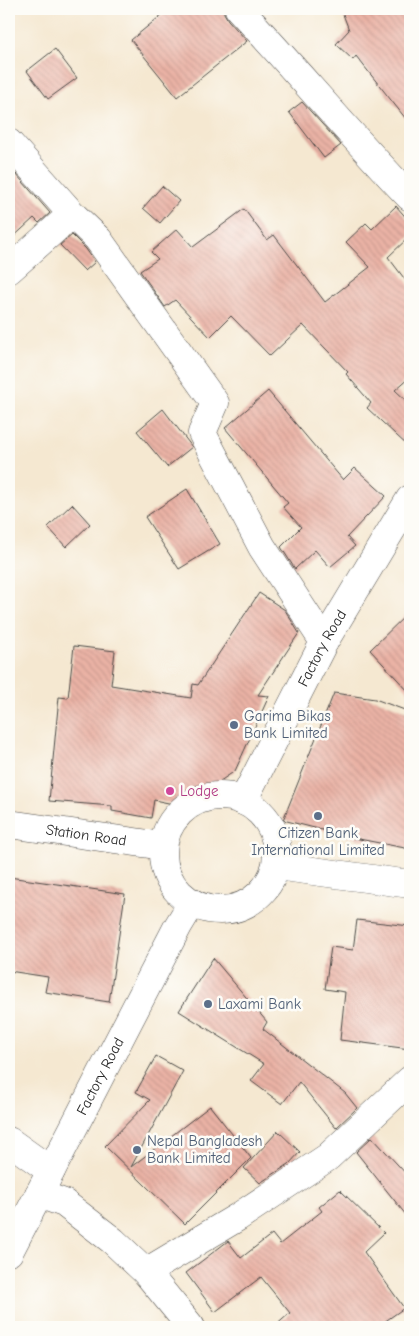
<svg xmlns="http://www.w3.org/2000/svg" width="419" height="1336" font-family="'Comic Neue',sans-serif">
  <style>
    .building { fill: url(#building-back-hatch) }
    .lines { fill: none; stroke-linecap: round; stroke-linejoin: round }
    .minor-casing { stroke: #494744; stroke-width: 29 }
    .major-casing { stroke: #494744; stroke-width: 29 }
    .minor { stroke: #fff; stroke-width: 28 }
    .major { stroke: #fff; stroke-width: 28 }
    .service-dot { fill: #5c6f8a; stroke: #fdfcf7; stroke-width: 2 }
    .hotel-dot { fill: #d1479c; stroke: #fdfcf7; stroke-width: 2 }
    .labels { text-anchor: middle; stroke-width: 5; stroke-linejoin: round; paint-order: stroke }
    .street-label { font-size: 15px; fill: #2b2b2b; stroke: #fdfcf7 }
    .service-label { font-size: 15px; fill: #4e5e75; stroke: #fdfcf7; text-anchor: start }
    .hotel-label { font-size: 15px; fill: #b23c85; stroke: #fdfcf7; text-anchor: start }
  </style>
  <defs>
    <pattern id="building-back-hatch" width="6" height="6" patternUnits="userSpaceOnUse" patternTransform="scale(1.25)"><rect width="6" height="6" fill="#eab2a5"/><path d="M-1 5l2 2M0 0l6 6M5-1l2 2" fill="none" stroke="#c9998e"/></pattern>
  </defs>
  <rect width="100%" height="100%" fill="#fdfcf7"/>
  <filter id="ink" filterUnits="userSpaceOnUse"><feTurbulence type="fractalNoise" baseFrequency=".02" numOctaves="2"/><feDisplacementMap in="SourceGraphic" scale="10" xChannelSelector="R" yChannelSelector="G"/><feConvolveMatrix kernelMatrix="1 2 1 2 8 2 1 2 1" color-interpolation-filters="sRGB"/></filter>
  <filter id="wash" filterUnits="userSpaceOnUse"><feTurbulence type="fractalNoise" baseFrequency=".0096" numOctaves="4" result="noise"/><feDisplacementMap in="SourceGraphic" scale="20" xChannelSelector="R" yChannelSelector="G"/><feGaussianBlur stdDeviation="1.12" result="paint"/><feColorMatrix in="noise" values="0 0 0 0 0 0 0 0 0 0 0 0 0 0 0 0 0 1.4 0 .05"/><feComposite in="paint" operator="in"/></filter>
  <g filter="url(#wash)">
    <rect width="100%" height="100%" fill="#f5e8d1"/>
    <g id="blocks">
      <path class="building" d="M169 9H224V13L228 20 247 41 177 97 131 40Z
        M341 9H410V124L356 56 353 60 336 44 349 30Z
        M55 49 77 78 48 99 27 71Z
        M302 102 341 145 324 158 289 112Z
        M16 174 50 213 39 223 34 218 9 241V181Z
        M162 186 179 201 160 223 143 208Z
        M396 206 410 222V236L388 257 410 286V377L395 390 410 404V448L367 408 371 403 346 374 348 372 303 325 270 356 231 316 210 337 175 300 165 307 140 271 158 259 151 252 177 229 193 247 244 209 267 240 274 235 325 302 370 267 346 242 366 223 372 229Z
        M72 235 86 249 95 262 85 271 60 245Z
        M268 391 343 480 355 468 386 496 347 537 355 546 330 567 315 550 295 569 281 547 301 527 283 507 288 503 225 428Z
        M163 409 192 447 167 467 137 431Z
        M187 489 220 544 179 569 145 517Z
        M72 504 90 524 66 547 48 527Z
        M259 593 285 610 299 633 258 695 269 696 235 771 183 806 154 800 151 818 112 811V806L49 801 59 697 68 698 74 646 115 651 111 685 191 698 193 684 198 685Z
        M410 611V693L370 650Z
        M334 693 375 699 410 712V849L354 838 283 820Z
        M9 877 125 894 109 1002 45 992 48 977 9 971Z
        M357 920 410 926V1049L340 1040 345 992 325 989 331 947 353 950Z
        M213 958 267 1022 263 1029 345 1093 357 1108 336 1128 299 1082 282 1104 251 1081 264 1064 179 1011Z
        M156 1056 183 1071 131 1167 210 1106 251 1158 185 1224 105 1146 150 1100 136 1092Z
        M278 1131 300 1152 289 1164 260 1183 244 1168Z
        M372 1137 410 1178V1220L356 1152Z
        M340 1190 384 1233 364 1252 404 1308 377 1327H274L290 1313 261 1277 215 1312 186 1273 228 1241 241 1258 272 1234 280 1244 322 1211 319 1207Z"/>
    </g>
  </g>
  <g filter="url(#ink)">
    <use href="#blocks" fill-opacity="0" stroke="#494744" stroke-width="1"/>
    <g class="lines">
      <defs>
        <g id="minor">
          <path d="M239 9C297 71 351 136 410 197"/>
          <path d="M9 143 72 214 98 239 215 403 202 433 262 547 324 642"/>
          <path d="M9 270 72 214"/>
          <path id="s1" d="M9 824 163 846"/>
          <path d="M276 866 410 884"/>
          <path d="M9 1141 51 1171"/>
          <path d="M39 1194 64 1203 113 1241 146 1272 191 1327"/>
          <path d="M146 1272 238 1217 328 1157 410 1080"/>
        </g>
        <g id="major">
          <circle cx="220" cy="853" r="57"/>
          <path id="s2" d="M243 801 324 642 410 499"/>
          <path id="s3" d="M9 1252 178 926 192 903"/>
        </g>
      </defs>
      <use href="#minor" class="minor-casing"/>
      <use href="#major" class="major-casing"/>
      <use href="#minor" class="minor"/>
      <use href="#major" class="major"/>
    </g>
  </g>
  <g class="service-dot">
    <circle cx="234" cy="725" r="5"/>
    <circle cx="318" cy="816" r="5"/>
    <circle cx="208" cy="1004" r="5"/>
    <circle cx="137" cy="1150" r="5"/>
  </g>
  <circle class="hotel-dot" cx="170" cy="791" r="5"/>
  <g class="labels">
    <g class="street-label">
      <text dy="5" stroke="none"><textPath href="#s2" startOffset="172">Factory Road</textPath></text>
      <text dy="5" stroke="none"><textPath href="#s1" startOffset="78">Station Road</textPath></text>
      <text dy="5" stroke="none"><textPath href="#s3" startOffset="198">Factory Road</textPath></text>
    </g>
    <g class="service-label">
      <text x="244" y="721">Garima Bikas<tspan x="244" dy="17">Bank Limited</tspan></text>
      <text x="318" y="838" text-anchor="middle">Citizen Bank<tspan x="318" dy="17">International Limited</tspan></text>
      <text x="218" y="1009">Laxami Bank</text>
      <text x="147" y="1146">Nepal Bangladesh<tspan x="147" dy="17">Bank Limited</tspan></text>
    </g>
    <g class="hotel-label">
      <text x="180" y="796">Lodge</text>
    </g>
  </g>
  <rect width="419" height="1336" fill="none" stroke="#fdfcf7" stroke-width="30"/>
</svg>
